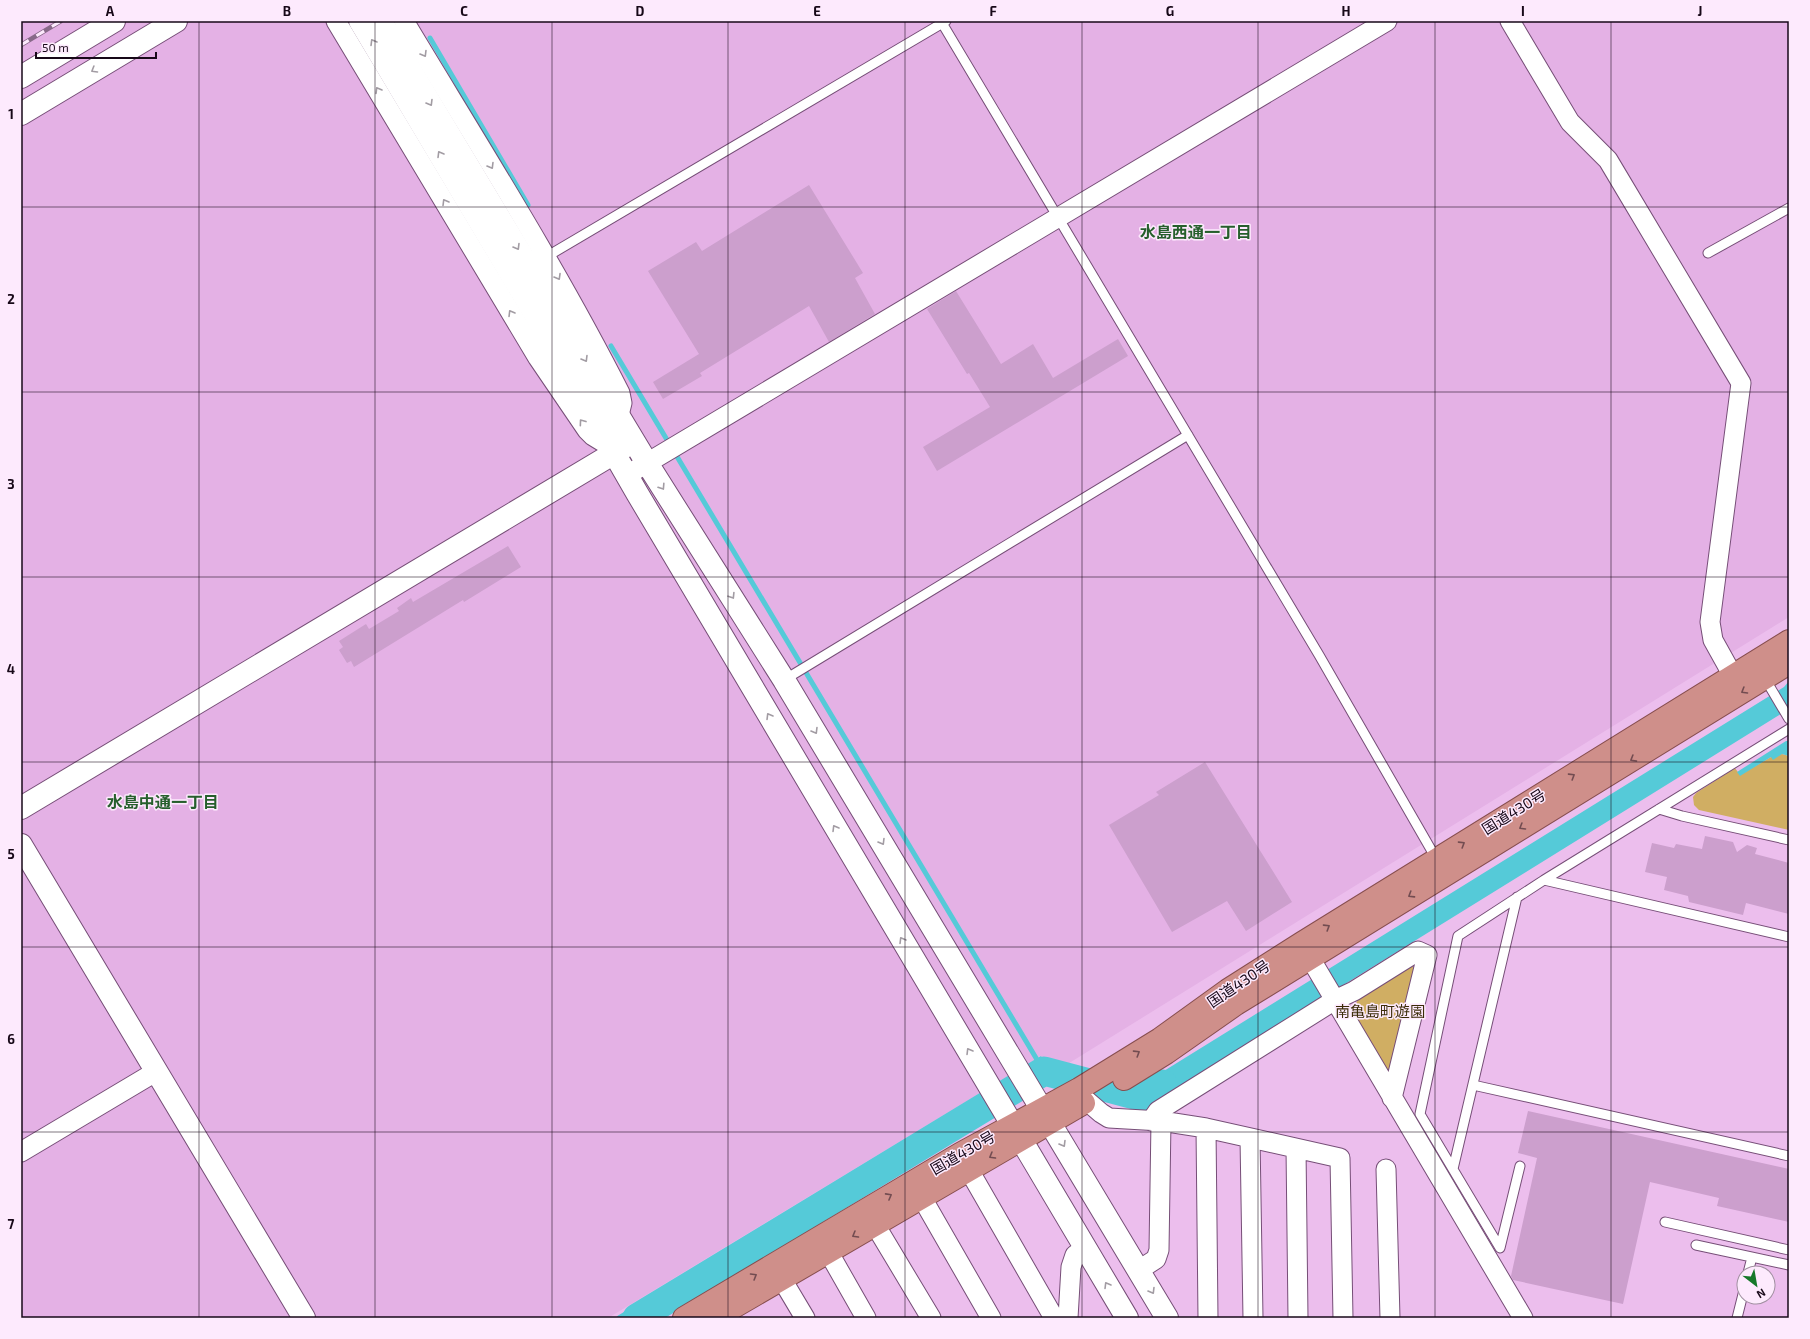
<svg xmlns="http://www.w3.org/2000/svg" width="1810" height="1339" font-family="'Exo 2','Noto Sans JP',sans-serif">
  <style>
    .built { fill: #e4b1e5 }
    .green { fill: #d0ae63 }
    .water { fill: #55cad8 }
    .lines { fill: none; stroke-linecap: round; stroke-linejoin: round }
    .stream { stroke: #55cad8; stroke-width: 5 }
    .river { stroke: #55cad8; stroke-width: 29 }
    .building { fill: #cc9fcd }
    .service-casing { stroke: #764e77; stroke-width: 11 }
    .minor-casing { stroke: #764e77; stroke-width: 21 }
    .tertiary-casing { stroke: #764e77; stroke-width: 24 }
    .trunk-casing { stroke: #874e4f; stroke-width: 24 }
    .service { stroke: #fff; stroke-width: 9 }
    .minor { stroke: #fff; stroke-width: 19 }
    .tertiary { stroke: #fff; stroke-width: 22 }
    .trunk { stroke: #cf8f8a; stroke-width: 22 }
    .rail-casing { stroke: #886989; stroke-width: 4.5 }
    .rail { stroke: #fdeafd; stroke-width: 3; stroke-dasharray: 9; stroke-linecap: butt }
    .oneway { stroke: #a29ca3 }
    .oneway2 { stroke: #734c51 }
    .grid { fill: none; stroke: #170818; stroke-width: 1; stroke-opacity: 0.55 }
    .labels { text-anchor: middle; stroke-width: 3; stroke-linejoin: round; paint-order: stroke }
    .street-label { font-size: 15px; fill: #170818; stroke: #fdeafd }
    .park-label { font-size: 15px; fill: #3b2c08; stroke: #fdeafd }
    .neighbourhood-label { font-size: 16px; font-weight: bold; fill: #265f2c; stroke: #fdeafd }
    .neatline { fill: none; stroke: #170818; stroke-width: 1.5 }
    .grid-label { font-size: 13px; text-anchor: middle; font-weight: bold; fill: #170818 }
  </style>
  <rect width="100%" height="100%" fill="#ecbeed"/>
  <path class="built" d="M21 21H1789V617L1066 1065 1043 1060 1041 1056 608 1318H21Z"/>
  <path class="green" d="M1782 754 1789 756V830L1699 810 1694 805 1693 797 1696 793 1735 768 1740 775 1771 757Z
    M1411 965 1416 970 1389 1077 1352 1014 1359 996Z"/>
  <path class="water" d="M1789 681V709L1345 984 1151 1106C1141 1111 1128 1103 1117 1100L1784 687Z
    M1786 741H1789V756L1782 754 1773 760 1771 757 1740 776 1737 772Z
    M1041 1056 1043 1060 1066 1065 1043 1077 1034 1061Z"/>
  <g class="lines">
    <path class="stream" d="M430 38 528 205
      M611 346 1039 1063
      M1025 1072 1039 1063 1041 1066
      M997 1088 1016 1077
      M619 1318 989 1093"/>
    <path class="river" d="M637 1318 1044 1071 1142 1097 1163 1084"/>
  </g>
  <path class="building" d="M809 185 863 273 855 278 875 314 829 342 809 306 700 373 702 376 663 399 653 382 699 354 648 271 696 242 702 251Z
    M956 291 1001 364 1033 344 1053 378 1118 339 1128 356 937 471 923 447 990 407 969 373 967 374 927 309Z
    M508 546 521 567 464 602 463 600 354 667 351 661 347 663 339 650 343 647 339 641 366 624 369 629 399 611 397 608 411 598 413 602Z
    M1205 762 1292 902 1246 931 1227 901 1172 932 1109 825 1159 795 1156 792Z
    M1705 836 1733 842 1737 852 1747 845 1757 848 1755 854 1789 863V914L1746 903 1743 915 1689 902 1688 896 1664 890 1667 877 1645 872 1652 843 1674 848 1676 844 1702 849Z
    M1528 1111 1789 1169V1222L1717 1206 1719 1198 1650 1182 1623 1304 1513 1280 1511 1276 1537 1158 1518 1153Z"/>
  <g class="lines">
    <defs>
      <path id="service" d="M942 23 1319 655 1437 860
        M1708 253 1789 208
        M546 257 946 21
        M1764 677 1789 719
        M784 680 1188 435
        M1659 809 1682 816 1789 840
        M1544 880 1789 937
        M1473 1085 1789 1156
        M1520 1166 1500 1248 1420 1114 1458 936 1544 880 1789 729
        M1453 1169 1517 897
        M1665 1222 1789 1250
        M1696 1245 1789 1265
        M1748 1273 1752 1257
        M1737 1318 1744 1290"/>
      <path id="minor" d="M336 21 538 358 587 430 593 436 611 447
        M404 21C478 144 555 265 620 393L622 403 619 415
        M1510 21 1570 122 1608 160 1741 383 1710 622 1713 640 1733 676
        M627 475 1387 21
        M1303 946 1523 1318
        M1087 1101 1101 1113 1109 1118 1161 1121 1206 1128 1340 1158 1343 1318
        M1151 1121 1158 1111 1335 1000 1354 991 1418 951 1427 955 1392 1098
        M1206 1128 1208 1318
        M1250 1138 1253 1318
        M1296 1148 1298 1318
        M21 1152 157 1071
        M962 1158 1054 1318
        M1386 1169 1390 1318
        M914 1184 991 1318
        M868 1213 931 1318
        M821 1239 866 1318
        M774 1266 805 1318
        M1139 1270 1156 1259 1159 1250 1161 1121
        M1068 1318 1071 1267 1075 1255 1085 1248"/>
      <path id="tertiary" d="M360 21 599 422 614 453 637 493 1127 1318
        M381 21 647 463 784 680 1167 1318
        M21 77 114 21
        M21 114 176 21
        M21 808 626 446
        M21 845 304 1318"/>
      <path id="trunk" d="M1124 1079 1166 1053 1236 1004 1789 663
        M684 1318 960 1154 1079 1089 1160 1039 1228 990 1302 943 1789 641
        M715 1318 1084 1103"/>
    </defs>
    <use href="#service" class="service-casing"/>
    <use href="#minor" class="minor-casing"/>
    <use href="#tertiary" class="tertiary-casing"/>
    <use href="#trunk" class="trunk-casing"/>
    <use href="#service" class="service"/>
    <use href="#minor" class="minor"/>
    <use href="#tertiary" class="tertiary"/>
    <use href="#trunk" class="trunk"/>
    <defs>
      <path id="rail" d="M21 45 61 21"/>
    </defs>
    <use href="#rail" class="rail-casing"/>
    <use href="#rail" class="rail"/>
  </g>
  <defs><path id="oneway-chevron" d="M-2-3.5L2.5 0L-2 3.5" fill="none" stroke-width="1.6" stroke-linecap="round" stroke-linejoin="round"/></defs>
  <g class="oneway">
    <use href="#oneway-chevron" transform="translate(373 42) rotate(-121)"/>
    <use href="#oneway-chevron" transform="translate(424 54) rotate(59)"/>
    <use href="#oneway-chevron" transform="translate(94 70) rotate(149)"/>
    <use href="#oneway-chevron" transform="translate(378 90) rotate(-121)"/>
    <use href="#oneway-chevron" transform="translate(430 103) rotate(59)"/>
    <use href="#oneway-chevron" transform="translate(440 154) rotate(-121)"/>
    <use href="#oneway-chevron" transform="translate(491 166) rotate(59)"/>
    <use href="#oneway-chevron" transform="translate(445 202) rotate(-121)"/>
    <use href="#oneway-chevron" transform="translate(517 247) rotate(59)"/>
    <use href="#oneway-chevron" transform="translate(558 277) rotate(60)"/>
    <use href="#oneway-chevron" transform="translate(511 313) rotate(-121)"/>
    <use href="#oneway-chevron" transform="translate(585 359) rotate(59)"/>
    <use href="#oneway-chevron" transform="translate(582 422) rotate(-126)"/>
    <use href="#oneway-chevron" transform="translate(662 487) rotate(57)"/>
    <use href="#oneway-chevron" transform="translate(732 596) rotate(58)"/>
    <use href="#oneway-chevron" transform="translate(769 716) rotate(-121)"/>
    <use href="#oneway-chevron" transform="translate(815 731) rotate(59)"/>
    <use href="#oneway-chevron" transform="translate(835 828) rotate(-121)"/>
    <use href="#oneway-chevron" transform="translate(882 842) rotate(59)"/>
    <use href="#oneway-chevron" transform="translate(902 940) rotate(-121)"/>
    <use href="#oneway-chevron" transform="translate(969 1051) rotate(-121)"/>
    <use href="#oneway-chevron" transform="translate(1063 1144) rotate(59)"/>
    <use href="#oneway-chevron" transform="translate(1107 1285) rotate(-121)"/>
    <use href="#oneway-chevron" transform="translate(1152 1291) rotate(59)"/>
  </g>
  <g class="oneway2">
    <use href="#oneway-chevron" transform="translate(1744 691) rotate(149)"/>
    <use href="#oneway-chevron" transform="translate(1633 759) rotate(149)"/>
    <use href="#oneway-chevron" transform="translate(1572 776) rotate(-32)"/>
    <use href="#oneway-chevron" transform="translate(1522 827) rotate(149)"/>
    <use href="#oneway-chevron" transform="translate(1462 844) rotate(-32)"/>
    <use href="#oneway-chevron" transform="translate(1411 895) rotate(148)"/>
    <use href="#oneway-chevron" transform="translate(1327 927) rotate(-32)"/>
    <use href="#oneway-chevron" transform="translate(1137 1053) rotate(-32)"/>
    <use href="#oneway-chevron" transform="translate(992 1156) rotate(150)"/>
    <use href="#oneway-chevron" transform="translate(889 1196) rotate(-29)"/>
    <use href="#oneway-chevron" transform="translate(855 1235) rotate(150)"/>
    <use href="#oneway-chevron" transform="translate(754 1276) rotate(-31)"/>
  </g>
  <path class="grid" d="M199 21V1318M375 21V1318M552 21V1318M728 21V1318M905 21V1318M1082 21V1318M1258 21V1318M1435 21V1318M1611 21V1318M21 207H1789M21 392H1789M21 577H1789M21 762H1789M21 947H1789M21 1132H1789"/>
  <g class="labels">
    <g class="street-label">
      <text transform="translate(1514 812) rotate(-32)" y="5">国道430号</text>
      <text transform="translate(1239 984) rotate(-34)" y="5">国道430号</text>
      <text transform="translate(963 1153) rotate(-30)" y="5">国道430号</text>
    </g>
    <g class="park-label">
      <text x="1380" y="1017">南亀島町遊園</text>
    </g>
    <g class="neighbourhood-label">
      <text x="1196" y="238">水島西通一丁目</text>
      <text x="163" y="808">水島中通一丁目</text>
    </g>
  </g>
  <rect width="1810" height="1339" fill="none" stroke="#fdeafd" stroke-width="44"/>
  <g transform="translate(1756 1285) rotate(149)"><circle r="19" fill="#fdeafd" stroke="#a190a1"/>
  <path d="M0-3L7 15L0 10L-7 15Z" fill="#16782a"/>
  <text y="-6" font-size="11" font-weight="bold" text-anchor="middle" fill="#170818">N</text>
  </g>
  <path d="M36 52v6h120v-6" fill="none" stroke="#170818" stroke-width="2"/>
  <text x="42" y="52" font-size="12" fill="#170818" stroke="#fdeafd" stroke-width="3" paint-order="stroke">50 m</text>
  <rect x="22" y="22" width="1766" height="1295" class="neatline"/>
  <g class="grid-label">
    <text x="110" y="16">A</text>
    <text x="287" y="16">B</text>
    <text x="464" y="16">C</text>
    <text x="640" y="16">D</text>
    <text x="817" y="16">E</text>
    <text x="993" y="16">F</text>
    <text x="1170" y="16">G</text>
    <text x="1346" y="16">H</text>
    <text x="1523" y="16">I</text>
    <text x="1700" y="16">J</text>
    <text x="11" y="119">1</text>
    <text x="11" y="304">2</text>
    <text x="11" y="489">3</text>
    <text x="11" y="674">4</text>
    <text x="11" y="859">5</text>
    <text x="11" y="1044">6</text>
    <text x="11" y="1229">7</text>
  </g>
</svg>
